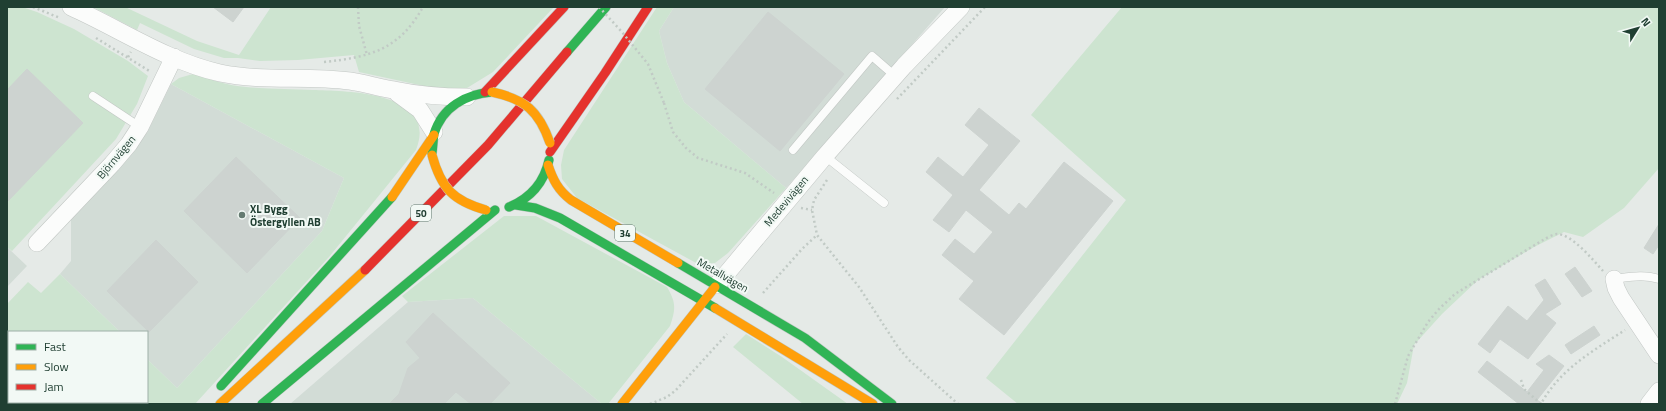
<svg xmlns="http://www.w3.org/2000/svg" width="1666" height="411" font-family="'Titillium Web',sans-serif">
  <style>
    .built { fill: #d2dcd6 }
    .green { fill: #cde4d0 }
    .building { fill: #cdd3d0; stroke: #cdd3d0 }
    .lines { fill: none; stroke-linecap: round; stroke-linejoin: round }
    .lane-casing { stroke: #c2c7c4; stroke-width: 9 }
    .street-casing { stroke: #c2c7c4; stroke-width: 18 }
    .fast-casing { stroke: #bec6c2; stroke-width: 10 }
    .slow-casing { stroke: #bec6c2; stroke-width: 10 }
    .jam-casing { stroke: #bec6c2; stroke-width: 10 }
    .path { stroke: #c1cac5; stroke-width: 2.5; stroke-dasharray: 2 3; stroke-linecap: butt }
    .lane { stroke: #fbfcfb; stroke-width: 8 }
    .street { stroke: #fbfcfb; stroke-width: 17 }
    .fast { stroke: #30b455; stroke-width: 9 }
    .slow { stroke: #ff9f0a; stroke-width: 9 }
    .jam { stroke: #e5322d; stroke-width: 9 }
    .slow-bridge-casing { stroke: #c0cac5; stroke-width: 10; stroke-linecap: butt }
    .path-bridge { stroke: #c1cac5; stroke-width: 2.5; stroke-dasharray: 2 3; stroke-linecap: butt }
    .slow-bridge { stroke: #ff9f0a; stroke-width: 9 }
    .poi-dot { fill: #657b71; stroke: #f2f9f5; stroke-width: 1.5 }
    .labels { text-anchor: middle; stroke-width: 4; stroke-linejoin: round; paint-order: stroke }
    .shield { fill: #f2f9f5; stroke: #5f776c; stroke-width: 1 }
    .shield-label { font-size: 10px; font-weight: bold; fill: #203f32 }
    .street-label { font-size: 11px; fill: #203f32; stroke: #f2f9f5 }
    .poi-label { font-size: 11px; font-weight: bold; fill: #203f32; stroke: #f2f9f5; text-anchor: start }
  </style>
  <rect width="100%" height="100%" fill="#e5eae7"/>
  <path class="built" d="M674 7H945L786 188 684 102 667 63 659 31Z
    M171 84 344 178 322 231 177 388 147 359V332H120L60 274 71 261V217L147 133Z
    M7 247 27 266 7 287Z
    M473 298 602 404H290L408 302Z"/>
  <path class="green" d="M7 7H22L37 12 74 29 128 61 148 76 137 104 116 139 12 251 7 247Z
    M93 7H125L197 41 239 55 271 7H554L493 72 467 88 452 92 359 72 354 55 298 60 260 61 238 58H224L194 49 140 23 137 30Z
    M657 7H674L659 31 667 63 684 102 786 188 728 253 715 263 698 264 577 198 562 179 561 165 564 150Z
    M1122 7H1659V168L1624 208 1583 237 1564 232 1534 247 1478 280 1442 314 1414 345 1407 383 1397 404H1018L986 378 1126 200 1031 115Z
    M193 74C210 79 228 86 246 87 268 89 291 89 313 90 348 91 439 92 416 150L329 257 195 404H32L30 402H147V359L177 388 322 231 344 178 171 84 179 78Z
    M504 216H536L667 287C676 302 676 309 670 326L608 404H602L473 298 408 302 402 296Z
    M60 274 120 332H9V349L7 347V304L28 282 41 293Z
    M746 334 782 357 848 404H803L733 347Z"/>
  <path class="building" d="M213 7H244L233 22Z
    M768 12 844 74 780 151 705 89Z
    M27 69 83 123 7 202V90Z
    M979 108 1020 141 979 190 1009 215 1019 203 1026 209 1064 162 1113 201 1004 335 959 299 974 281 942 255 955 239 974 254 993 232 966 210 949 232 933 220 953 195 926 172 938 157 963 177 989 145 965 125Z
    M236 157 300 218 247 273 184 211Z
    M1659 224V245L1653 254 1644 248Z
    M156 240 198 282 149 332 107 291Z
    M1575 267 1592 291 1582 297 1565 274Z
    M1545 279 1561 304 1545 314 1556 323 1528 359 1500 339 1490 353 1478 344 1508 306 1527 321 1544 300 1535 285Z
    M433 313 510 383 490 404H471L456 392 444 404H389L399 394 408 368 420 358 406 342Z
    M1594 326 1600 335 1571 354 1565 345Z
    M1549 355 1564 366 1537 400 1543 404H1519L1478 372 1487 361 1512 380 1510 381 1512 380 1527 392 1544 370 1536 364Z"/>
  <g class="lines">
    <defs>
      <path id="lane" d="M93 96 140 127
        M793 150 872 56 895 76
        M825 156 884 203
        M1614 279C1630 277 1644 274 1659 279"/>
      <path id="street" d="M71 7C120 29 167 61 220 73 263 82 307 75 350 81 365 83 379 88 394 90 418 95 442 97 467 97
        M397 93 420 110 434 132
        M37 243 112 164 129 144 140 127 174 57
        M1614 279 1616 288 1621 298 1659 355
        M717 285 825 156 904 66 961 7
        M1649 404 1659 391"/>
      <path id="fast" d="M567 52 606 7
        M432 153C433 147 433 140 434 134 442 107 466 94 492 92
        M516 205 535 208 560 218 715 308
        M509 207C531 198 544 183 549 160
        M678 263 805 338 892 404
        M221 386 392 197
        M262 404 495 210"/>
      <path id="slow" d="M548 165C553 180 558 190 571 200L678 263
        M392 197 434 135
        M715 308 873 404
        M220 404 365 270
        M622 404 715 287"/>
      <path id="jam" d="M485 92 564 7
        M550 152 605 73 648 7
        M365 270 488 145 567 52"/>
    </defs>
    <use href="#lane" class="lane-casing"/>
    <use href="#street" class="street-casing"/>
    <use href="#fast" class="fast-casing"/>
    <use href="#slow" class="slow-casing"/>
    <use href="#jam" class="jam-casing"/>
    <path class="path" d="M33 7 60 18
      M358 7 359 26 367 55
      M96 38 151 72
      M128 57 131 52
      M324 62C370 57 399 50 423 7
      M897 99 985 7
      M664 103 673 132 686 148 698 158 745 173 774 193
      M827 180 814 200 812 210 817 235 859 287 898 347 909 360 958 404
      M801 208 812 210
      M763 293 802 249 817 235
      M1521 380 1524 389 1541 404C1560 369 1593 351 1625 330
      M650 404 667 397 675 391 727 334
      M1395 404 1408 356 1428 322 1439 309 1455 294 1543 240C1547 238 1553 234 1557 234 1572 234 1593 260 1603 271"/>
    <use href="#lane" class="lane"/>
    <use href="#street" class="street"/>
    <use href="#fast" class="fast"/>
    <use href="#slow" class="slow"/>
    <use href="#jam" class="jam"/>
    <defs>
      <path id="slow-bridge" d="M492 92C525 99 539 111 550 143
        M432 155C441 188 453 201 486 210"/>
    </defs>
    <use href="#slow-bridge" class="slow-bridge-casing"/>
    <path class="path-bridge" d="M599 7 622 32 648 64 664 103"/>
    <use href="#slow-bridge" class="slow-bridge"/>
  </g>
  <circle class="poi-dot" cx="242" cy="215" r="4"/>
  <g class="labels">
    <g class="shield">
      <rect x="411" y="205" width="20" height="16" rx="3"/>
      <rect x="615" y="225" width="20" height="16" rx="3"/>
    </g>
    <g class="shield-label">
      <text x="421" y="217">50</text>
      <text x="625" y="237">34</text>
    </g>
    <g class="street-label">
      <text transform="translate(116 157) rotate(-50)" y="4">Björnvägen</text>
      <text transform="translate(786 201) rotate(-50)" y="4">Medevivägen</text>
      <text transform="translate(723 275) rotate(30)" y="4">Metallvägen</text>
    </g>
    <g class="poi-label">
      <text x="250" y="213">XL Bygg<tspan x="250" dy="13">Östergyllen AB</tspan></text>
    </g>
  </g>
  <rect width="1666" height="411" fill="none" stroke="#203f32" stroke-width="16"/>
  <rect x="8" y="331" width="140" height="72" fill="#f2f9f5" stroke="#9eafa7"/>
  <rect x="16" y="344" width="20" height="6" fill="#30b455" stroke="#9eafa7"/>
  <text x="44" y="351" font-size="12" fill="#203f32">Fast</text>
  <rect x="16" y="364" width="20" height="6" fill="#ff9f0a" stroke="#9eafa7"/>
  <text x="44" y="371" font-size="12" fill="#203f32">Slow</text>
  <rect x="16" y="384" width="20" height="6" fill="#e5322d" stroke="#9eafa7"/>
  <text x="44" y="391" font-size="12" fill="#203f32">Jam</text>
  <g transform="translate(1638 28) rotate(53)" stroke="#f2f9f5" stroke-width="3" paint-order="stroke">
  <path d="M0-3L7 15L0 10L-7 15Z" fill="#203f32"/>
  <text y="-6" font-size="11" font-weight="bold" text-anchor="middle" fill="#203f32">N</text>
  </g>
</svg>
